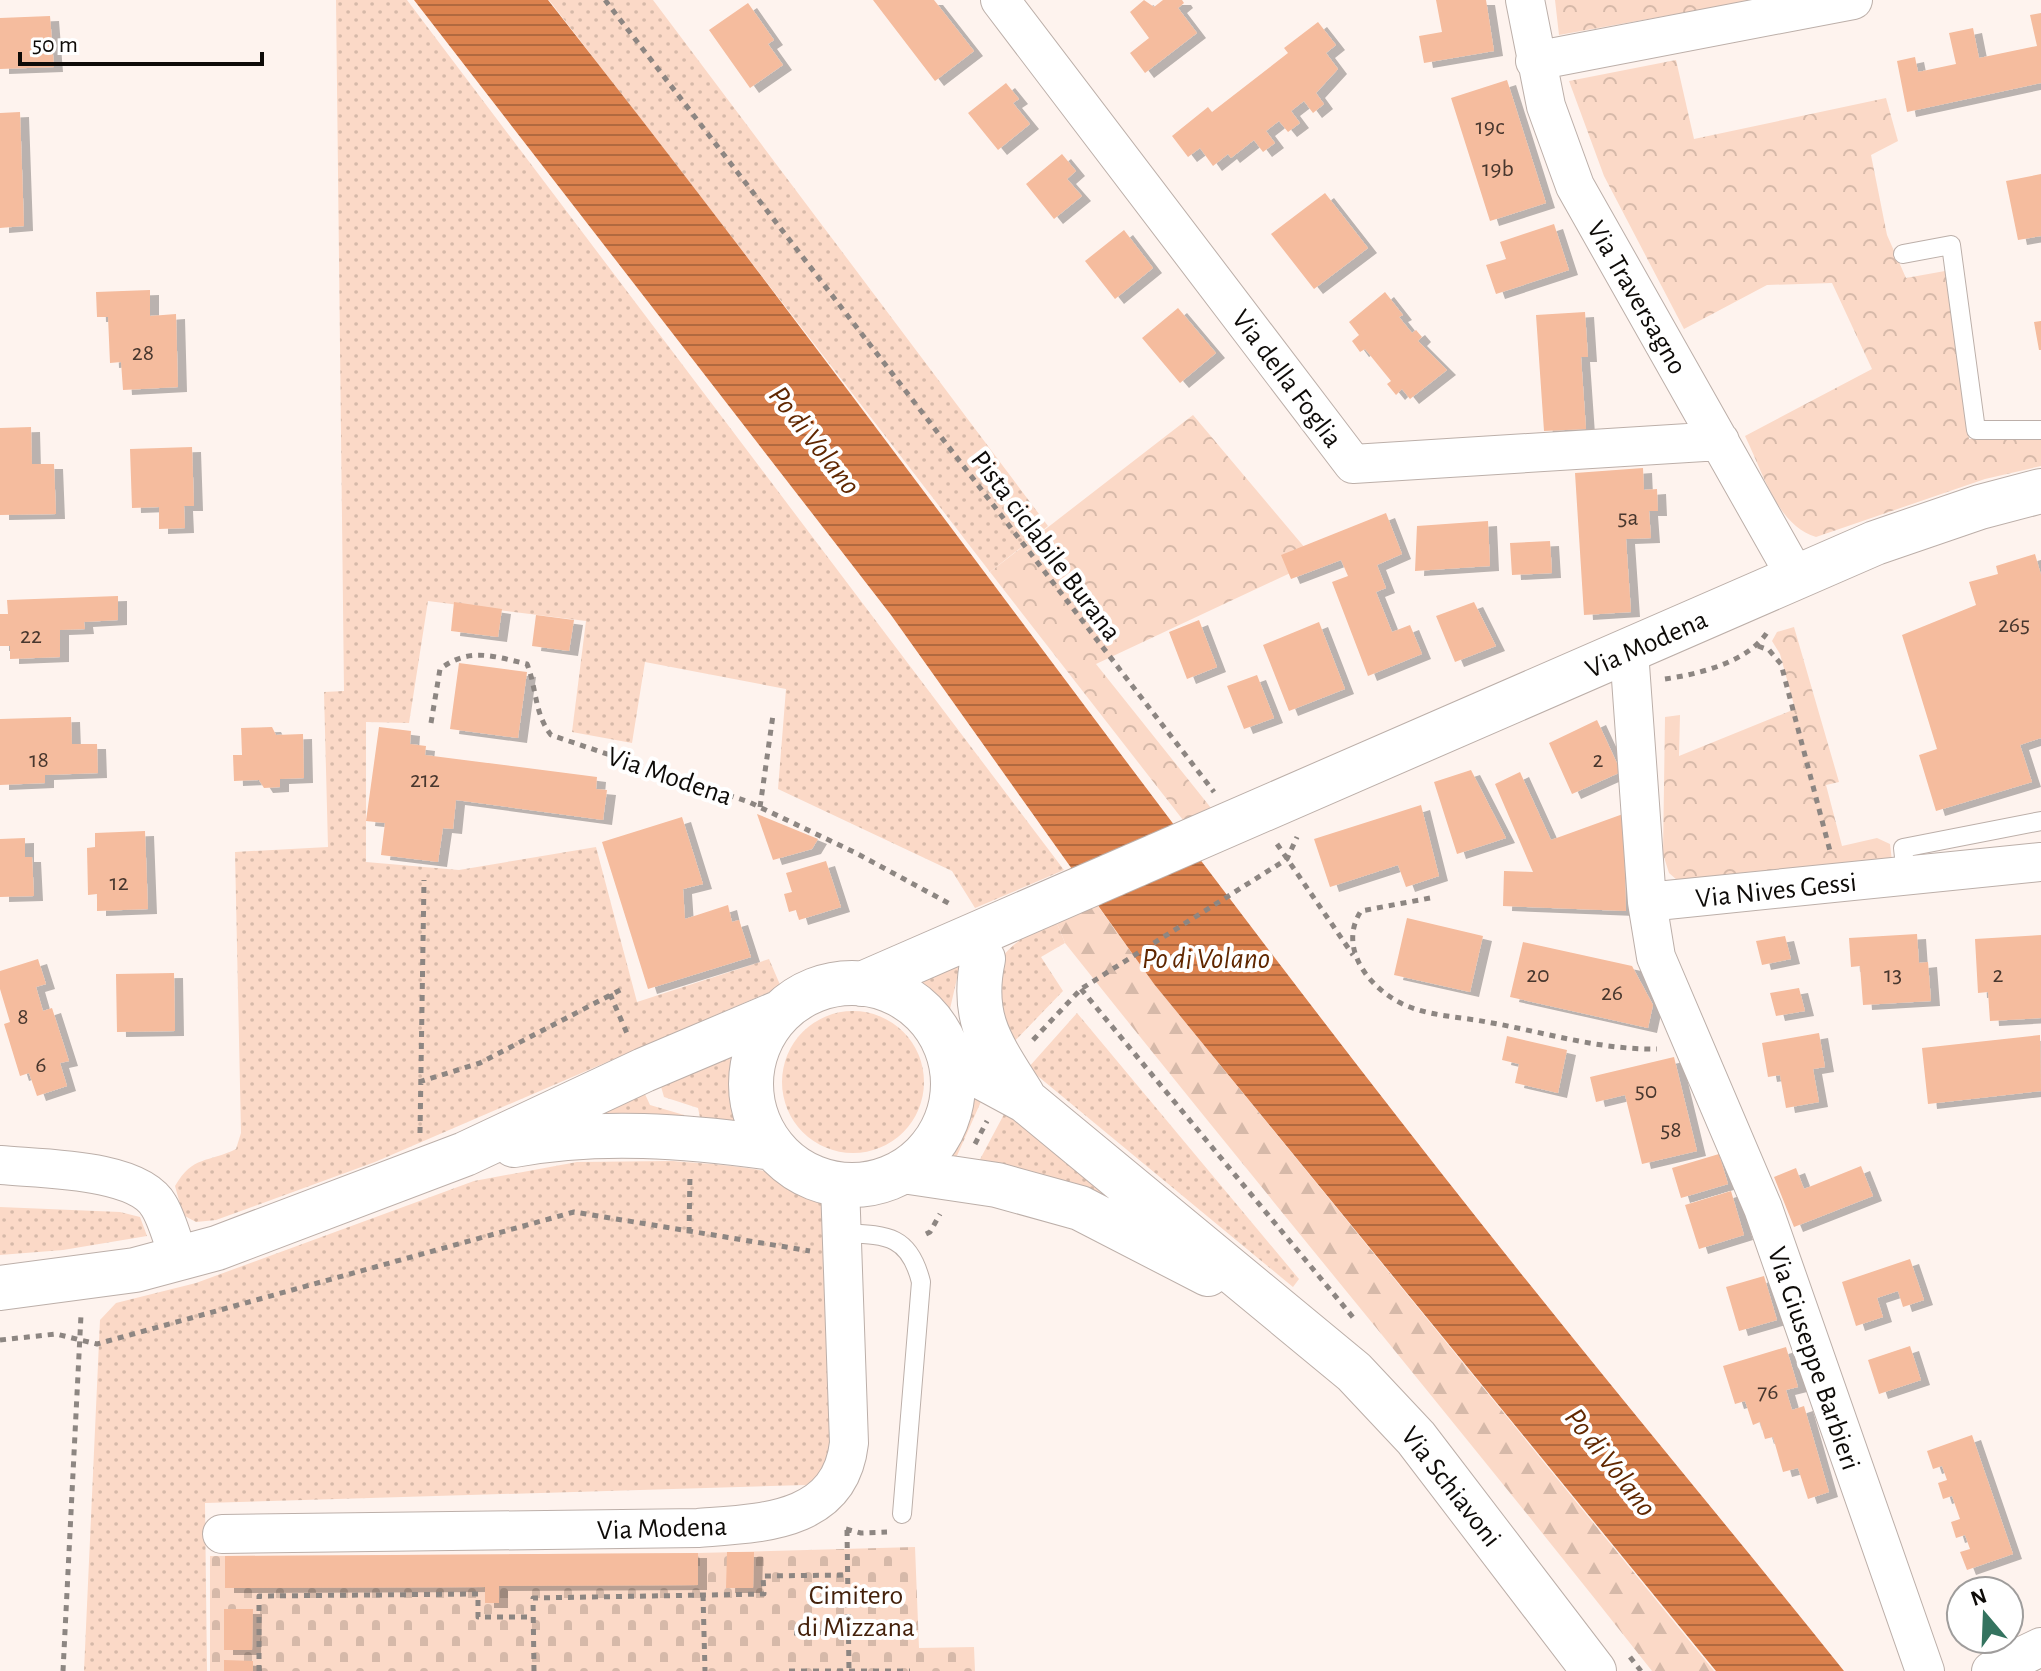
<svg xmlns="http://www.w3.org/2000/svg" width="2041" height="1671" font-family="'Alegreya Sans',sans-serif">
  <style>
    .grass { fill: url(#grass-dots) }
    .forest { fill: url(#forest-firs) }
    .cemetery { fill: url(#cemetery-stones) }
    .park { fill: url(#park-crowns) }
    .water { fill: url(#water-rules) }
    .building { fill: #f5bc9e; filter: url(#shadow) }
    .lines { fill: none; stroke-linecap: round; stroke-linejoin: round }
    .lane-casing { stroke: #bcafa9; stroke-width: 20 }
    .street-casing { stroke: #bcafa9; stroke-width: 40 }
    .secondary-casing { stroke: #bcafa9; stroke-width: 46 }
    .path { stroke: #8d8682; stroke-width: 5; stroke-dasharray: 6 6; stroke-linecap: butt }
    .lane { stroke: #fff; stroke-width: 18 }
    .street { stroke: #fff; stroke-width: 38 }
    .secondary { stroke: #fff; stroke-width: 44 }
    .labels { text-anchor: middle; stroke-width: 8; stroke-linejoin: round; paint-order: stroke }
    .number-label { font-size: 24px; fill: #48372e }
    .street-label { font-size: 28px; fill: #0e0b08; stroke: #fff }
    .park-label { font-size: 28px; fill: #44210b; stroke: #fff }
    .water-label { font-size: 30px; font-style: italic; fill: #602700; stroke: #fff }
  </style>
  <defs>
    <pattern id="grass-dots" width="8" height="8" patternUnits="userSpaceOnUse" patternTransform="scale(2)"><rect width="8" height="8" fill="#fbd9c7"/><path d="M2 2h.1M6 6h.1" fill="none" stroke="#d6b9a9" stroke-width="1.8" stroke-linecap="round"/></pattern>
    <pattern id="forest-firs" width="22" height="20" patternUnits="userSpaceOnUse" patternTransform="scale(2)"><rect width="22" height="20" fill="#fbd9c7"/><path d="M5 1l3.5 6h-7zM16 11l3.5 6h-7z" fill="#d6b9a9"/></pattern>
    <pattern id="cemetery-stones" width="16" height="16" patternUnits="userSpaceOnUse" patternTransform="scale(2)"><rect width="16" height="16" fill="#fbd9c7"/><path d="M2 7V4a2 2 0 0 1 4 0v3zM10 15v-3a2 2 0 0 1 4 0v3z" fill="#d6b9a9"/></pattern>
    <pattern id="park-crowns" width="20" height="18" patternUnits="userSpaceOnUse" patternTransform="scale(2)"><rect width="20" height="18" fill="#fbd9c7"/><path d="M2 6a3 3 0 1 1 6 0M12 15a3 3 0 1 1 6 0" fill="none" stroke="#d6b9a9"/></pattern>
    <pattern id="water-rules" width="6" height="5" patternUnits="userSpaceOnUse" patternTransform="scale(2)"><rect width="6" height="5" fill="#dc824e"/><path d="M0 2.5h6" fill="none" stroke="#b1693f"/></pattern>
    <filter id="shadow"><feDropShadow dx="9" dy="5" stdDeviation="0" flood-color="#0004"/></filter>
  </defs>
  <rect width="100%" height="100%" fill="#fef3ee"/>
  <path class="grass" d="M336 0H407L1064 870 975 908 952 871 778 789 786 689 645 662 632 743 572 732 586 621 428 601 409 723 366 722V862L459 870 596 847 637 1002 769 959 781 987 375 1162 216 1220 196 1222 183 1215 175 1186C193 1155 208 1163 236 1149L241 1133 235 852 328 847 324 692 344 691Z
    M549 0H653L1048 526 990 572Z
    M1056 921 1065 943 1041 957 1063 991 1007 1049 988 982C1005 945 1020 938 1056 921Z
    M986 936 958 974 947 1022 921 995 896 978Z
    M782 1082a71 71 0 1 1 142 0a71 71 0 1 1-142 0Z
    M1077 1013 1299 1279 1293 1287 1028 1068Z
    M745 1049C740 1077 739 1102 752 1129L702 1127 698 1108 664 1097 660 1083Z
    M962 1068 987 1088 956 1158 931 1154 956 1125Z
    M644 1092 650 1105 684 1115 686 1128 551 1125Z
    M1010 1103 1238 1282 977 1165Z
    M673 1161C714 1165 791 1165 820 1198 839 1219 840 1375 839 1410 838 1430 831 1451 827 1470L806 1485 205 1503 207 1671H84L100 1320 116 1303 196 1283 474 1181 577 1162Z
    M0 1207 120 1212 140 1217 147 1236 63 1250 0 1255Z"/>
  <path class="forest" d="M1095 902 1154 984 1714 1671H1652C1459 1426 1259 1187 1065 943L1056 921Z"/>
  <path class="cemetery" d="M915 1547 919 1648 974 1647 975 1671H210V1556L698 1553Z"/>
  <path class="park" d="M1555 0H1754L1559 35Z
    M1676 60 1694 139 1886 98 1898 141 1871 155 1887 235 1906 278 1945 271 1969 439 2041 438V466L1985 479 1816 537C1777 526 1762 470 1745 436L1872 369 1832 283 1767 285 1684 329 1604 176 1569 81Z
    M1193 415 1316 561 1096 664 1211 808 1183 820 990 572Z
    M1794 627 1839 782 1826 785 1842 846 1877 838 1890 844 1892 861 1677 880 1669 873 1663 854 1665 717 1680 715 1679 756 1795 709 1780 654 1772 641 1777 632Z"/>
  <path class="water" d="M414 0H548C864 400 1159 817 1476 1217 1597 1370 1722 1519 1844 1671H1716L1154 984 891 615Z"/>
  <path class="building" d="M873 0H934L974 51 935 81Z
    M1144 0 1154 7 1163 0H1182L1184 3 1178 8 1197 33 1145 73 1130 53 1149 38 1130 12Z
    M1436 0H1486L1494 51 1424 63 1419 36 1442 32Z
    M748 3 774 40 768 44 783 65 750 88 709 30Z
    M2041 13V83L1907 112 1897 61 1915 57 1918 72 1956 64 1949 33 1973 28 1979 58 2037 46 2030 15Z
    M50 16 54 67 0 69V18Z
    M1318 22 1336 45 1326 53 1338 69 1316 93 1324 104 1313 113 1304 101 1291 111 1300 123 1288 132 1279 121 1266 131 1275 143 1263 152 1254 140 1231 158 1228 154 1213 166 1200 148 1188 157 1172 136 1208 107 1212 112 1288 53 1284 48Z
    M1507 80 1546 203 1490 221 1451 98Z
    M1006 83 1019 99 1013 103 1030 124 998 150 968 113Z
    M20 112 24 226 0 228V113Z
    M1062 154 1076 171 1067 179 1082 196 1054 219 1026 184Z
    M2041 174V236L2018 240 2006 181Z
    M1325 193 1368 248 1314 289 1271 234Z
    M1554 224 1569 270 1496 294 1486 265 1506 259 1500 242Z
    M1124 230 1153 268 1115 299 1085 261Z
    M150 290V316L176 314 178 387 123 390 121 362 110 363 108 317H97L96 292Z
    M1385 292 1403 315 1399 317 1412 333 1416 330 1422 337 1418 341 1447 370 1410 399 1402 389 1396 395 1387 384 1391 381 1365 349 1360 352 1352 341 1359 335 1349 322Z
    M1178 308 1216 353 1180 383 1142 338Z
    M1585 312 1588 357H1581L1586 429 1544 431 1536 315Z
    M2041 321V350H2039L2034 322Z
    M31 427 32 464H54L56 514 0 515V428Z
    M192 447 194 506H184L185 528 159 529V507L132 508 130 449Z
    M1643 468 1644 490 1657 489 1658 511H1649L1651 538 1626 539 1631 612 1584 615 1575 473Z
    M1386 513 1402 554 1377 565 1386 588 1376 592 1392 632 1410 625 1422 654 1368 676 1332 582 1348 576 1341 560 1291 579 1281 555Z
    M1488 521 1490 566 1415 571 1417 526Z
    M1550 541 1552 573 1512 575 1510 543Z
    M2035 554 2041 575V738L2020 745 2032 782 1936 811 1919 755 1937 749 1902 635 1976 605 1969 582 1998 574 1996 566Z
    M118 596V620L84 622 85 629 60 630V657L10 659V646H0V614H8L7 600Z
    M454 602 502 609 498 637 451 631Z
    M1474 602 1496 646 1455 662 1436 616Z
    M536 615 574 620 569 651 532 646Z
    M1199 620 1217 667 1187 679 1169 632Z
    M1319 622 1345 689 1289 711 1263 645Z
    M459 663 527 672 518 738 450 729Z
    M1257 675 1274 718 1244 729 1227 686Z
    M71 717 72 744H97L98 773 45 775V783L0 785V719Z
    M1597 720 1621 772 1572 794 1549 743Z
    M272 727 276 735 303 734 304 778 280 779V787L264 788 259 780 234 781 233 755H242L241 728Z
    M379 727 411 731 410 744 426 746 425 755 597 777 596 789 607 790 603 820 456 800 453 829 443 828 438 862 381 855 385 823 366 821Z
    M1471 770 1506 838 1457 854 1434 782Z
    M1520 772 1551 840 1623 814 1626 911 1503 906 1504 871 1533 872 1495 784Z
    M1421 805 1439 876 1406 887 1398 865 1330 887 1314 839Z
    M757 814 818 839 812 849 773 860Z
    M682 817 703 884 683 889 685 919 728 905 732 922 739 920 751 957 648 989 602 842Z
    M145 831 148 909 97 911V894L88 895 87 848 95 847V833Z
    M25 838V857H32L34 896 0 897V839Z
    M826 861 841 907 799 920 796 910 789 912 784 894 792 892 786 873Z
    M1407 918 1483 936 1470 992 1394 975Z
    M1917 934 1919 963 1928 962 1931 1001 1863 1005 1860 966 1851 967 1849 938Z
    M2041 935V1018L1990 1021 1988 992 1978 993 1975 939Z
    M1785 936 1791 959 1762 965 1756 941Z
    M1523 942 1632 966 1653 1005 1648 1028 1510 997Z
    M38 959 46 984 36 987 43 1011 52 1008 69 1061 60 1063 67 1086 37 1096 29 1073 20 1076 4 1024 10 1022 0 989V971Z
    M174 973 175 1031 117 1032 116 974Z
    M1799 988 1805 1011 1776 1016 1770 993Z
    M1819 1033 1825 1067 1813 1069 1819 1102 1786 1108 1780 1075 1768 1077 1762 1043Z
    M2040 1035 2041 1091 1928 1104 1922 1048Z
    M1507 1036 1567 1050 1558 1093 1515 1083 1519 1064 1502 1060Z
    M1674 1057 1697 1151 1642 1164 1625 1095 1596 1102 1590 1077Z
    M1719 1154 1728 1184 1681 1198 1672 1168Z
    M1861 1166 1873 1196 1794 1227 1774 1177 1796 1168 1804 1189Z
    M1731 1191 1744 1235 1699 1249 1685 1205Z
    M1910 1259 1924 1300 1903 1307 1898 1291 1877 1298 1883 1317 1856 1326 1842 1282Z
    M1764 1276 1777 1320 1739 1331 1726 1287Z
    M1910 1346 1921 1380 1879 1394 1868 1360Z
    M1786 1347 1798 1387 1786 1390 1792 1410 1804 1406 1829 1492 1808 1499 1798 1468 1783 1472 1773 1437 1765 1439 1760 1422 1753 1425 1745 1401 1735 1404 1723 1366Z
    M1972 1435 2013 1554 1967 1570 1960 1552 1970 1549 1965 1535 1956 1538 1951 1522 1960 1519 1952 1496 1943 1499 1938 1483 1947 1480 1942 1466 1933 1469 1927 1451Z
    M727 1552H754L753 1588H726Z
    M698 1553V1585L499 1586V1603H485V1587L225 1588V1556Z
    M224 1609H253L252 1650H224Z
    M224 1660 253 1661V1671H224Z"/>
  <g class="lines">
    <defs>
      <path id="lane" d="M1903 254 1951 245 1976 430H2041
        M1906 876 1903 848 2041 821
        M842 1233C886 1235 909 1234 921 1282L902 1514"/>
      <path id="street" d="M1000 0 1353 464 1720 441
        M1525 0 1546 106 1575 186 1796 577
        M1535 61 1853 0
        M1629 651 1647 902 1656 957 1763 1208 1925 1671
        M1647 902 2041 862
        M0 1165C40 1169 138 1168 159 1206 168 1221 173 1242 179 1259
        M222 1534 698 1528C761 1523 840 1523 849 1443L840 1185
        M1991 1671 2041 1647"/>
      <path id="secondary" d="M983 959C970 1019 992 1046 1023 1096
        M751 1084a101 101 0 1 1 202 0a101 101 0 1 1-202 0Z
        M862 984 1875 543 1980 507 2041 491
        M950 1060 1026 1101 1354 1372 1416 1438 1594 1671
        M514 1145C600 1129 687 1136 773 1148
        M903 1171 997 1185 1080 1208 1208 1274
        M0 1288 135 1270 217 1248 465 1154 644 1070 781 1012"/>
    </defs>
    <use href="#lane" class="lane-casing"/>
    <use href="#street" class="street-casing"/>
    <use href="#secondary" class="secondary-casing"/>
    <path class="path" d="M605 0 1214 792
      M1758 646 1769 650 1781 664 1830 851
      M1665 679C1699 674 1749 662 1768 631
      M431 723 440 669C469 647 493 656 527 664 537 689 534 713 551 735L749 802 856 853 950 904
      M760 807 773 715
      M1277 844 1353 955
      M1430 898 1361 911C1340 943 1362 979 1392 998 1419 1016 1456 1016 1487 1022 1544 1032 1599 1050 1657 1049
      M1081 989 1356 1321
      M610 994 629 1038
      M1033 1040 1081 989 1287 859 1297 837
      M419 1082 480 1063 624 988
      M420 1133 424 880
      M975 1144 987 1121
      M689 1233 690 1174
      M926 1234 930 1232 940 1214
      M0 1340 56 1334 97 1344 574 1212 810 1251
      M846 1529 861 1533 887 1532
      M847 1530 849 1671
      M703 1595 705 1671
      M794 1633 907 1631
      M1630 1657 1641 1671
      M63 1671 81 1315
      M259 1671V1596L478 1594V1617H533
      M534 1671 533 1598 764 1594 763 1576 848 1575
      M789 1671H910"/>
    <use href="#lane" class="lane"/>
    <use href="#street" class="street"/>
    <use href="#secondary" class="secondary"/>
  </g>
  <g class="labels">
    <g class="number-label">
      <text x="1490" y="134">19c</text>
      <text x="1498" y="176">19b</text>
      <text x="143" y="360">28</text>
      <text x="1628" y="525">5a</text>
      <text x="2014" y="632">265</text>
      <text x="31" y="643">22</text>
      <text x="39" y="767">18</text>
      <text x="1598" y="767">2</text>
      <text x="425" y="787">212</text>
      <text x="119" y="890">12</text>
      <text x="1538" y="982">20</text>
      <text x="1893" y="982">13</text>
      <text x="1998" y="982">2</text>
      <text x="1612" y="1000">26</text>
      <text x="23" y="1024">8</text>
      <text x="41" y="1072">6</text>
      <text x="1646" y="1098">50</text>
      <text x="1671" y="1137">58</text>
      <text x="1768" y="1399">76</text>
    </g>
    <g class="street-label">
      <text transform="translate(1638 297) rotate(60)" y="10">Via Traversagno</text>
      <text transform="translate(1288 378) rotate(53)" y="10">Via della Foglia</text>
      <text transform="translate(1047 545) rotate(53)" y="10">Pista ciclabile Burana</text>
      <text transform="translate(1646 643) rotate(-24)" y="10">Via Modena</text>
      <text transform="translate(670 775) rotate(19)" y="10">Via Modena</text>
      <text transform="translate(1776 889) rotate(-6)" y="10">Via Nives Gessi</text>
      <text transform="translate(1815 1358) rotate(71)" y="10">Via Giuseppe Barbieri</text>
      <text transform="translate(1452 1486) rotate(52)" y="10">Via Schiavoni</text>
      <text transform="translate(662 1527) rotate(-2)" y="10">Via Modena</text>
    </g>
    <g class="park-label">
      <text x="856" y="1604">Cimitero<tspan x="856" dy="32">di Mizzana</tspan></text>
    </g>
    <g class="water-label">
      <text transform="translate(815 440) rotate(52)" y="10">Po di Volano</text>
      <text x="1206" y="968">Po di Volano</text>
      <text transform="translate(1611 1462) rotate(52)" y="10">Po di Volano</text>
    </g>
  </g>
  <g transform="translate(1985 1615) rotate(341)"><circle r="38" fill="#ffffff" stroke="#9f9d9c" stroke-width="2"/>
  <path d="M0-6L14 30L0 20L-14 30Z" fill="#34735f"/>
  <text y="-12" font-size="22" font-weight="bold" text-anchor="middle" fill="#0e0b08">N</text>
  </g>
  <path d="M20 52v12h242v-12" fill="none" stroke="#0e0b08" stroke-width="4"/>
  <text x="32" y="52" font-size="24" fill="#0e0b08" stroke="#ffffff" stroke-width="6" paint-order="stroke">50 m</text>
</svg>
